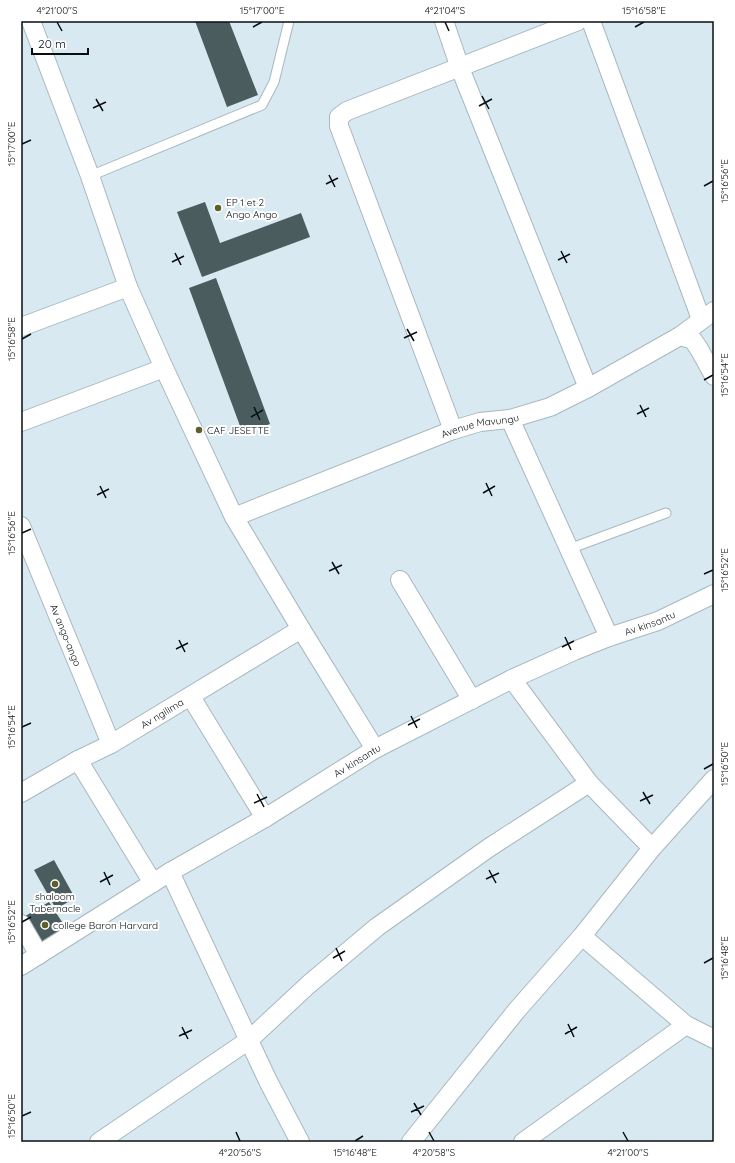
<svg xmlns="http://www.w3.org/2000/svg" width="735" height="1163" font-family="Quicksand,sans-serif">
  <style>
    .building { fill: #4b5c5e }
    .lines { fill: none; stroke-linecap: round; stroke-linejoin: round }
    .lane-casing { stroke: #a7b8bf; stroke-width: 11 }
    .street-casing { stroke: #a7b8bf; stroke-width: 20 }
    .lane { stroke: #fff; stroke-width: 9 }
    .street { stroke: #fff; stroke-width: 18 }
    .ticks { fill: none; stroke: #080e11; stroke-width: 1.5 }
    .poi-dot { fill: #5f5e2a; stroke: #fff; stroke-width: 1.5 }
    .labels { text-anchor: middle; stroke-width: 4; stroke-linejoin: round; paint-order: stroke }
    .poi-label { font-size: 10px; fill: #080e11; stroke: #fff; text-anchor: start }
    .street-label { font-size: 10px; fill: #080e11; stroke: #fff }
    .neatline { fill: none; stroke: #080e11; stroke-width: 1.5 }
    .ticks-label { font-size: 10px; text-anchor: middle; fill: #080e11 }
  </style>
  <rect width="100%" height="100%" fill="#d8e9f1"/>
  <path class="building" d="M195 21H229L258 95 227 107Z
    M205 202 220 243 301 213 310 237 202 277 177 212Z
    M216 278 270 424 243 434 189 288Z
    M54 860 75 898 56 909 34 870Z
    M49 902 68 931 41 949 22 918Z"/>
  <g class="lines">
    <defs>
      <path id="lane" d="M90 176 262 105 274 82 289 21
        M569 549 666 513"/>
      <g id="street">
        <path d="M444 21 460 68 588 388"/>
        <path d="M591 21 701 319"/>
        <path d="M128 287 164 368 234 517 301 629 375 749"/>
        <path d="M21 327 128 287 90 176 31 21"/>
        <path d="M680 336 693 340 699 349 714 376"/>
        <path d="M510 419 609 637"/>
        <path d="M21 422 164 368"/>
        <path d="M453 430 339 126V117L347 111 578 21"/>
        <path id="s1" d="M234 517 453 430 480 422 510 419 550 407 588 388 680 336 714 311"/>
        <path id="s2" d="M21 526 111 744"/>
        <path d="M400 580 472 700"/>
        <path d="M512 679 589 783 652 848"/>
        <path d="M191 697 265 818"/>
        <path d="M78 760 153 883"/>
        <path id="s3" d="M21 793 78 760 111 744 301 629"/>
        <path d="M170 872 268 1081 300 1142"/>
        <path d="M21 924 39 955"/>
        <path d="M582 936 686 1025 714 1039"/>
        <path id="s4" d="M21 966 170 872 265 818 375 749 512 679 574 651 609 637 658 621 714 594"/>
        <path d="M99 1142 249 1040 308 985 377 927 490 847 589 783"/>
        <path d="M411 1142 517 1010 582 936 652 848 714 779"/>
        <path d="M523 1142 686 1025"/>
      </g>
    </defs>
    <use href="#lane" class="lane-casing"/>
    <use href="#street" class="street-casing"/>
    <use href="#lane" class="lane"/>
    <use href="#street" class="street"/>
  </g>
  <path class="ticks" d="M57 22 62 31M445 22 449 31M253 27 262 22M635 27 644 22M482 96 489 109M96 99 103 111M479 106 492 99M93 108 106 102M22 144 31 140M329 175 335 187M326 184 338 178M704 186 713 181M561 251 567 263M175 253 181 265M558 260 570 254M172 262 184 256M407 329 414 341M404 338 417 332M22 339 31 334M704 380 713 375M640 405 646 417M254 407 260 420M637 414 649 408M251 417 263 410M486 483 492 496M100 486 106 498M483 493 495 486M97 495 109 489M22 533 31 529M332 562 339 574M329 571 342 565M704 574 713 570M565 637 571 650M179 640 185 652M562 647 574 641M176 649 188 643M411 716 417 728M408 725 420 719M22 727 31 723M704 769 713 764M643 792 650 804M257 794 264 807M640 801 653 795M254 803 267 797M489 870 496 883M104 872 110 885M486 879 499 873M100 882 113 875M22 922 31 917M336 948 342 961M333 958 345 951M704 963 713 958M568 1024 574 1037M182 1027 188 1039M565 1034 577 1027M179 1036 192 1030M414 1103 421 1115M411 1112 424 1106M22 1116 31 1112M236 1132 240 1141M429 1132 434 1141M623 1132 628 1141M355 1141 363 1136"/>
  <g class="poi-dot">
    <circle cx="218" cy="208" r="4"/>
    <circle cx="199" cy="430" r="4"/>
    <circle cx="55" cy="884" r="4"/>
    <circle cx="45" cy="925" r="4"/>
  </g>
  <g class="labels">
    <g class="poi-label">
      <text x="226" y="206">EP 1 et 2<tspan x="226" dy="12">Ango Ango</tspan></text>
      <text x="207" y="434">CAF JESETTE</text>
      <text x="55" y="900" text-anchor="middle">shaloom<tspan x="55" dy="12">Tabernacle</tspan></text>
      <text x="53" y="929">college Baron Harvard</text>
    </g>
    <g class="street-label">
      <text dy="4" stroke="none"><textPath href="#s1" startOffset="263">Avenue Mavungu</textPath></text>
      <text dy="4" stroke="none"><textPath href="#s4" startOffset="718">Av kinsantu</textPath></text>
      <text dy="4" stroke="none"><textPath href="#s2" startOffset="118">Av ango-ango</textPath></text>
      <text dy="4" stroke="none"><textPath href="#s3" startOffset="162">Av ngilima</textPath></text>
      <text dy="4" stroke="none"><textPath href="#s4" startOffset="394">Av kinsantu</textPath></text>
    </g>
  </g>
  <rect width="735" height="1163" fill="none" stroke="#ffffff" stroke-width="44"/>
  <path d="M32 48v6h56v-6" fill="none" stroke="#080e11" stroke-width="2"/>
  <text x="38" y="48" font-size="12" fill="#080e11" stroke="#ffffff" stroke-width="3" paint-order="stroke">20 m</text>
  <rect x="22" y="22" width="691" height="1119" class="neatline"/>
  <g class="ticks-label">
    <text x="57" y="14">4°21'00"S</text>
    <text x="262" y="14">15°17'00"E</text>
    <text x="445" y="14">4°21'04"S</text>
    <text x="644" y="14">15°16'58"E</text>
    <text transform="translate(11 144) rotate(-90)" y="4">15°17'00"E</text>
    <text transform="translate(724 181) rotate(-90)" y="4">15°16'56"E</text>
    <text transform="translate(11 339) rotate(-90)" y="4">15°16'58"E</text>
    <text transform="translate(724 375) rotate(-90)" y="4">15°16'54"E</text>
    <text transform="translate(11 533) rotate(-90)" y="4">15°16'56"E</text>
    <text transform="translate(724 570) rotate(-90)" y="4">15°16'52"E</text>
    <text transform="translate(11 727) rotate(-90)" y="4">15°16'54"E</text>
    <text transform="translate(724 764) rotate(-90)" y="4">15°16'50"E</text>
    <text transform="translate(11 922) rotate(-90)" y="4">15°16'52"E</text>
    <text transform="translate(724 958) rotate(-90)" y="4">15°16'48"E</text>
    <text transform="translate(11 1116) rotate(-90)" y="4">15°16'50"E</text>
    <text x="240" y="1156">4°20'56"S</text>
    <text x="355" y="1156">15°16'48"E</text>
    <text x="434" y="1156">4°20'58"S</text>
    <text x="628" y="1156">4°21'00"S</text>
  </g>
</svg>
